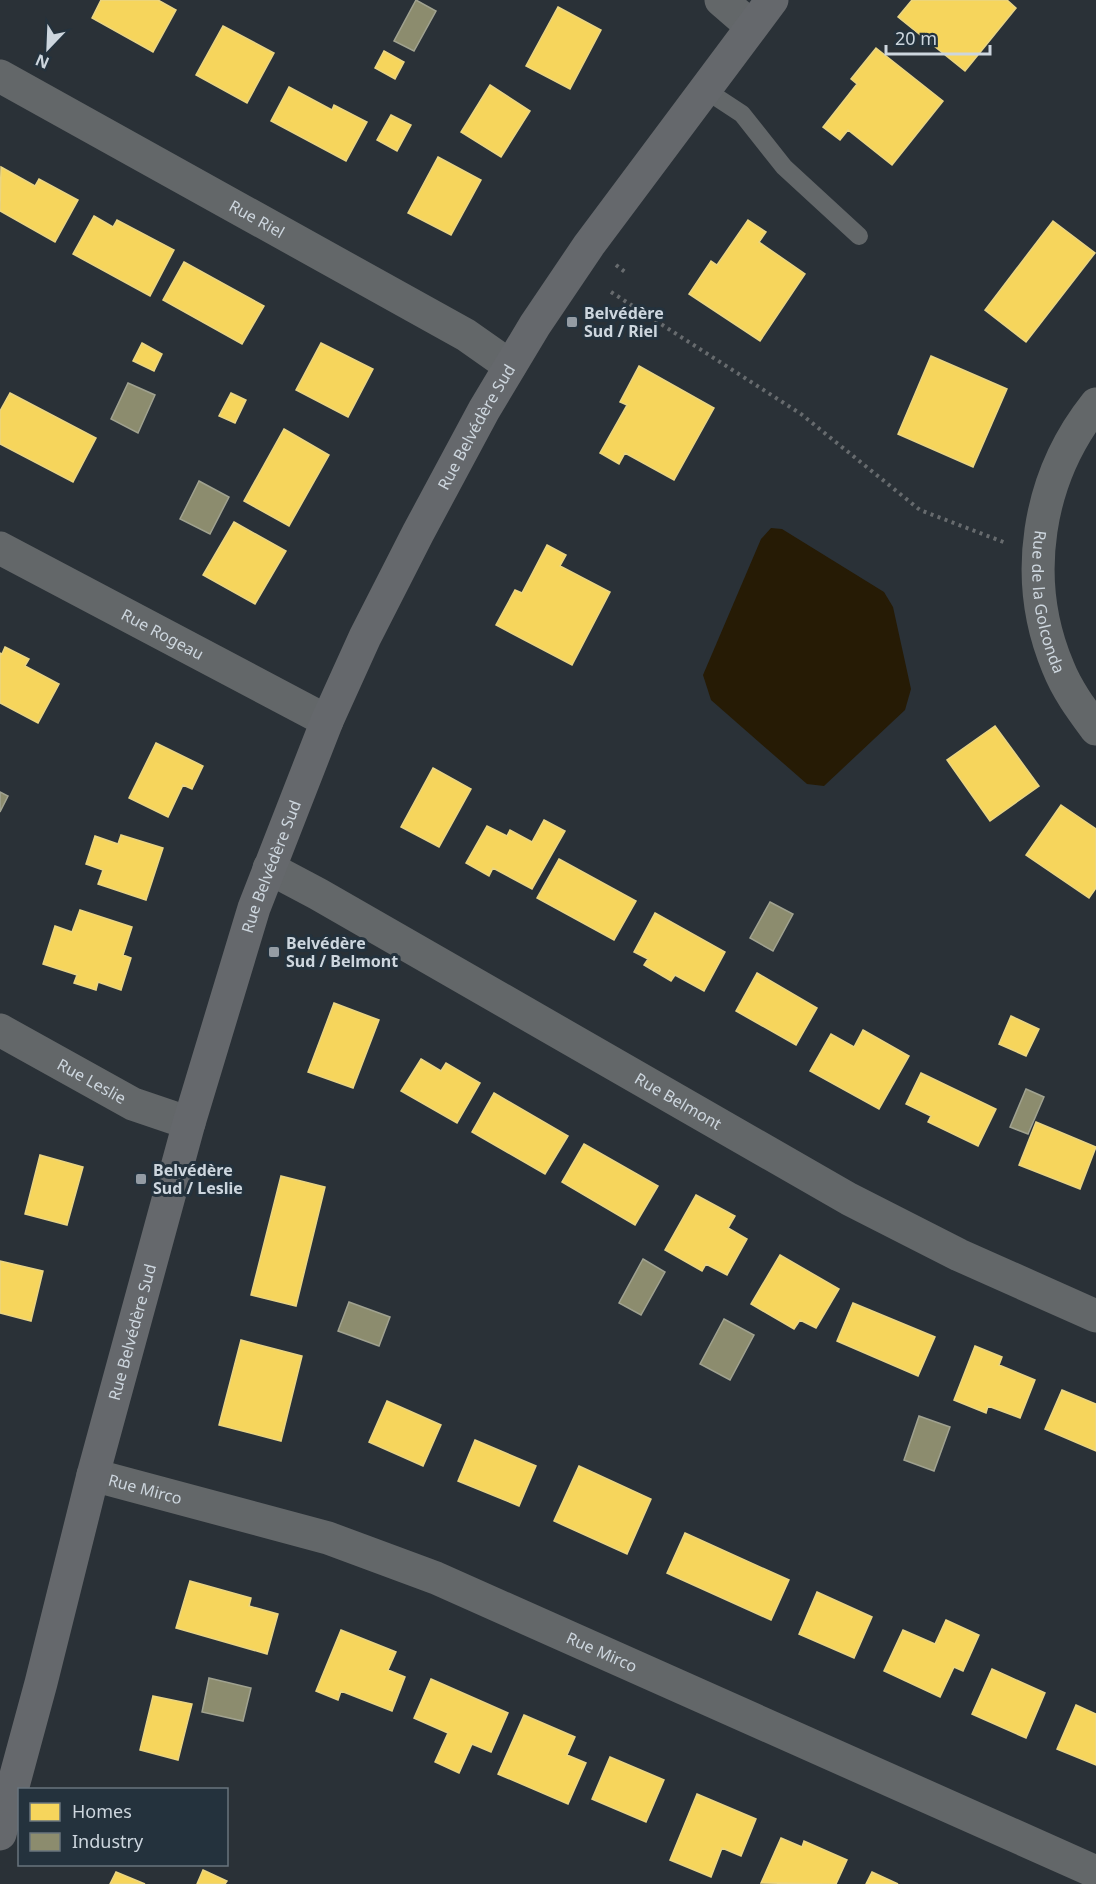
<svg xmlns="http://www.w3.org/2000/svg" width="1096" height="1884" font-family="'Noto Sans',sans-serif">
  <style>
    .water { fill: #261b05 }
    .homes { fill: #f6d55c; stroke: #ead583; stroke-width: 1.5 }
    .industry { fill: #8c8c6e; stroke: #a0a290; stroke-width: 1.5 }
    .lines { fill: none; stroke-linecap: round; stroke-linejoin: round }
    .path { stroke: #676b6e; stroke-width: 4; stroke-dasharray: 3 4.5; stroke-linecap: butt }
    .lane { stroke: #636769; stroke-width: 18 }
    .street { stroke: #636769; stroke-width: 33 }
    .secondary { stroke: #65686c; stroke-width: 33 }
    .poi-dot { fill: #949ca4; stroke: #24323d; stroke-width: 2 }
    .labels { text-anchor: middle; stroke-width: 6; stroke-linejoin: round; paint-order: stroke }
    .street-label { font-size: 16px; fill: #cdd6de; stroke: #24323d }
    .poi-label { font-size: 16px; font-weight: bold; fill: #cdd6de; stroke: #24323d; text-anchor: start }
  </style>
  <rect width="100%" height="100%" fill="#2a3137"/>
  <path class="water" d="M771 528 782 529 884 592 893 607 911 689 905 710 824 786 807 784 711 700 703 675 761 539Z"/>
  <path class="homes" d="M101 0H158L176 10 153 52 92 18Z
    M912 0H1007L1016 8 965 71 898 17Z
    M558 7 601 30 570 89 526 66Z
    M223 26 274 53 247 103 196 75Z
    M876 48 943 101 892 165 848 130 840 140 823 127 857 84 851 79Z
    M384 51 404 62 395 79 375 68Z
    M490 85 530 111 501 157 461 132Z
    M289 87 332 110 334 105 367 122 346 161 271 121Z
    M391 115 411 125 397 151 377 140Z
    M438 157 481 180 451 235 408 213Z
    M1 167 35 186 39 179 78 200 55 242 0 211Z
    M94 216 113 227 117 220 174 250 150 296 73 254Z
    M748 220 766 232 759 242 805 274 760 341 689 294 711 261 717 265Z
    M1053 221 1095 253 1026 342 985 310Z
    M184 262 264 306 242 344 163 300Z
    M142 343 162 354 154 371 133 361Z
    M321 343 373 369 348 417 296 390Z
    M931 356 1007 389 973 467 898 434Z
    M639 366 714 408 674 480 625 453 619 464 600 453 627 405 620 402Z
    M10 393 96 438 73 482 0 444V411Z
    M231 393 246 400 235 423 219 416Z
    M284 429 329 455 289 526 244 501Z
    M234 522 286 551 255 604 203 575Z
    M547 545 566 555 560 566 610 592 572 665 496 625 515 590 522 593Z
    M5 647 29 659 25 666 59 684 38 723 0 703V653L2 654Z
    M995 726 1039 786 990 821 947 760Z
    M156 743 203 766 192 789 183 785 168 817 129 798Z
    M433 768 471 789 439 847 401 827Z
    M1061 805 1096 829V888L1089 898 1026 855Z
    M544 820 565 831 532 889 493 868 489 876 466 863 487 826 507 836 510 830 532 842Z
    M121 835 163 848 146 900 98 884 103 870 86 864 95 836 118 844Z
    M559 859 636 901 614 940 537 898Z
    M80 910 132 927 123 955 131 958 121 990 98 982 96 990 74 983 77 975 43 964 55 926 72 932Z
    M655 913 725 952 704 991 675 975 671 981 644 965 648 959 634 952Z
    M757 973 817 1008 796 1045 736 1011Z
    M334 1003 379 1020 353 1088 308 1072Z
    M1011 1016 1039 1029 1026 1056 999 1044Z
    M863 1030 909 1056 879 1109 810 1071 831 1034 854 1047Z
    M421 1059 441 1071 446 1063 480 1083 457 1123 401 1091Z
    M921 1073 996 1109 978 1146 928 1122 931 1116 906 1104Z
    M494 1093 568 1136 545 1174 472 1132Z
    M1036 1122 1096 1147 1080 1189 1019 1165Z
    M584 1144 658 1186 635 1225 562 1182Z
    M40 1155 83 1167 67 1225 25 1214Z
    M281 1176 325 1187 296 1306 251 1295Z
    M696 1195 735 1216 728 1228 747 1239 727 1275 706 1264 702 1271 665 1250Z
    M780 1255 839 1289 816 1328 800 1320 794 1329 751 1304Z
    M0 1261 43 1271 31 1321 0 1313Z
    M853 1303 935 1337 918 1376 837 1341Z
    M241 1340 302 1356 281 1441 219 1425Z
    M975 1346 1002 1357 999 1365 1035 1380 1020 1418 988 1406 986 1413 954 1400Z
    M1062 1390 1096 1404V1451L1045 1429Z
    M387 1401 441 1425 423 1466 369 1442Z
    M475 1440 536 1466 519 1506 458 1481Z
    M579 1466 651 1499 627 1554 554 1521Z
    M685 1533 789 1580 771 1620 667 1573Z
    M190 1581 251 1598 249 1606 278 1614 267 1654 176 1628Z
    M817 1592 872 1617 854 1658 799 1634Z
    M946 1620 979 1635 963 1671 954 1667 940 1697 884 1671 903 1630 935 1644Z
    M341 1630 396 1652 388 1670 405 1677 392 1711 341 1691 338 1700 316 1691Z
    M992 1669 1045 1693 1026 1738 972 1714Z
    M431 1679 508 1713 491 1752 472 1744 459 1773 435 1762 448 1733 414 1718Z
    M153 1696 192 1704 178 1760 140 1750Z
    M1076 1705 1096 1714V1765L1057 1749Z
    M524 1715 575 1737 567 1755 586 1763 568 1804 498 1774Z
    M610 1757 664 1780 646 1822 592 1799Z
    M697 1794 756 1819 741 1856 722 1848 711 1877 670 1860Z
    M781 1838 802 1847 804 1841 847 1860 836 1884 761 1883Z
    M203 1870 227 1881 225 1884H197Z
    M116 1872 145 1884H110Z
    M872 1872 898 1884H866Z"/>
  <path class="industry" d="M416 0 436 11 414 51 394 41Z
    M128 383 155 395 138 433 111 419Z
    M199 481 229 497 210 534 180 519Z
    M0 792 8 796 0 812Z
    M770 902 793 914 773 951 750 938Z
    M1026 1089 1044 1097 1028 1134 1010 1127Z
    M643 1259 665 1272 641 1315 619 1303Z
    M349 1302 390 1317 379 1346 338 1331Z
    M724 1319 754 1335 730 1380 700 1364Z
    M919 1416 950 1427 934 1471 904 1460Z
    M209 1678 251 1688 243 1721 202 1712Z"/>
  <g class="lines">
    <path class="path" d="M616 265 625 272
      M611 292 801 414 920 510 1006 543"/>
    <path class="lane" d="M704 89 742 114 784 167 859 236"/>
    <g class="street">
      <path d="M721 0 751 26"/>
      <path id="s1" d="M0 76 466 335 510 366"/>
      <path id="s2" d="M1096 404C1037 478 1021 579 1058 667 1067 690 1082 710 1096 729"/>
      <path id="s3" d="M0 548 327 721"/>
      <path id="s4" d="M269 868 318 894 849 1199 959 1255 1096 1316"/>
      <path id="s5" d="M0 1030 133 1104 189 1123"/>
      <path id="s6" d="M93 1475 328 1538 436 1578 1096 1872"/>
    </g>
    <path class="secondary" id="s7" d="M0 1834 41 1683 93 1475 189 1123 254 908 327 721 365 637 418 533 484 410 535 325 589 245 772 0"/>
  </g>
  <g class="poi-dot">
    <rect x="566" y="316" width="12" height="12" rx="3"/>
    <rect x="268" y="946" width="12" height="12" rx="3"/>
    <rect x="135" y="1173" width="12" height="12" rx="3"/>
  </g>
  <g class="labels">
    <g class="street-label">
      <text dy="6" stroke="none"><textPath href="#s1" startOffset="294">Rue Riel</textPath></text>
      <text dy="6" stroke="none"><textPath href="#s7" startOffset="1491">Rue Belvédère Sud</textPath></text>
      <text dy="6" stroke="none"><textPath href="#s2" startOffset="212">Rue de la Golconda</textPath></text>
      <text dy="6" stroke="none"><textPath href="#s3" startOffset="184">Rue Rogeau</textPath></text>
      <text dy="6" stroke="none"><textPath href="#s7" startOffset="1005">Rue Belvédère Sud</textPath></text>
      <text dy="6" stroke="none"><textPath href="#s5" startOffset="105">Rue Leslie</textPath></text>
      <text dy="6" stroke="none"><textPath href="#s4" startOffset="471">Rue Belmont</textPath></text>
      <text dy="6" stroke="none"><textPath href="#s7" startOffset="519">Rue Belvédère Sud</textPath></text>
      <text dy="6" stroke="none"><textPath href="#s6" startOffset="54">Rue Mirco</textPath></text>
      <text dy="6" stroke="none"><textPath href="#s6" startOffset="540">Rue Mirco</textPath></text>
    </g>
    <g class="poi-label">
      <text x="584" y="319">Belvédère<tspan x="584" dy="18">Sud / Riel</tspan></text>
      <text x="286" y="949">Belvédère<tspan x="286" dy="18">Sud / Belmont</tspan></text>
      <text x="153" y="1176">Belvédère<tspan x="153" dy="18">Sud / Leslie</tspan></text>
    </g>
  </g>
  <rect x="18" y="1788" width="210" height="78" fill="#24323d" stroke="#68747d" stroke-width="1.5"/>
  <rect x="30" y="1803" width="30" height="18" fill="#f6d55c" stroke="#68747d" stroke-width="1.5"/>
  <text x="72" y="1818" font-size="18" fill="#cdd6de">Homes</text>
  <rect x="30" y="1833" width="30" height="18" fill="#8c8c6e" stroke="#68747d" stroke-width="1.5"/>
  <text x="72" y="1848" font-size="18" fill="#cdd6de">Industry</text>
  <g transform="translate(48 48) rotate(203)" stroke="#24323d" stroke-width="4.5" paint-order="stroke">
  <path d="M0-4.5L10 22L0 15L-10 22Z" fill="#cdd6de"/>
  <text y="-9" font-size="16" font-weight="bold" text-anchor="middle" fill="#cdd6de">N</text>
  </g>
  <path d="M886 45v9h104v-9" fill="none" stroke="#cdd6de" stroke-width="3"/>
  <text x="895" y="45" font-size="18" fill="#cdd6de" stroke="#24323d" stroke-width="4.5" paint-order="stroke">20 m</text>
</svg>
